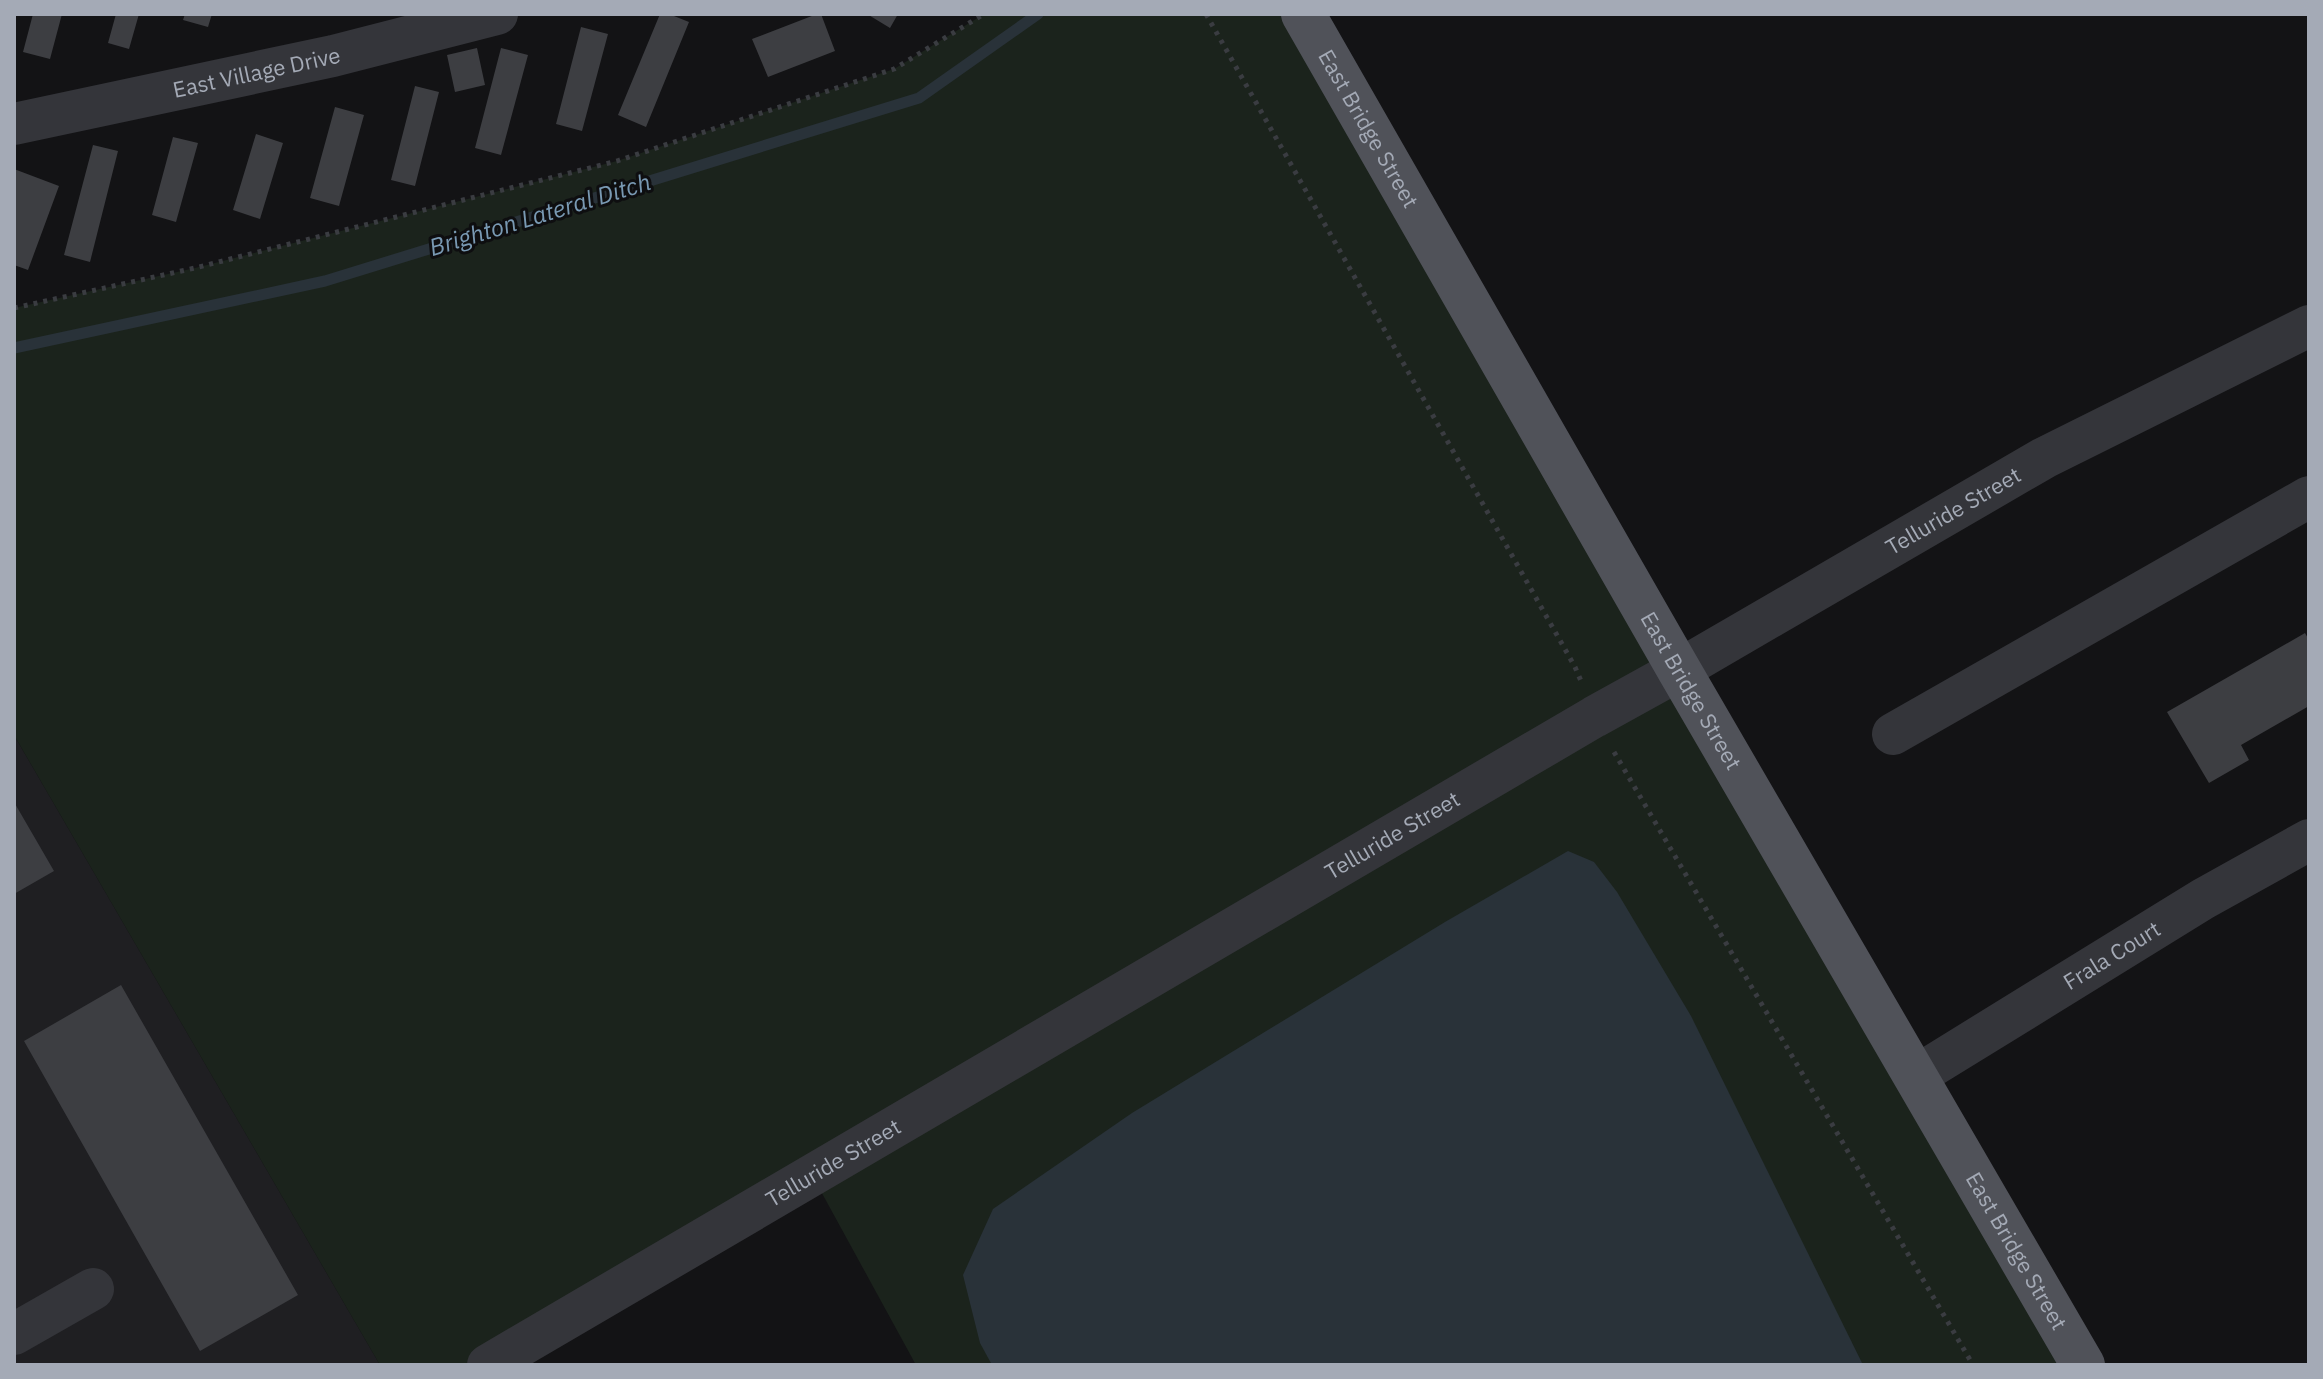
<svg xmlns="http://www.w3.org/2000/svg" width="2323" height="1379" font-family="'IBM Plex Sans',sans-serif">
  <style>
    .built { fill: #1f1f22 }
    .green { fill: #1b231c }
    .water { fill: #293239 }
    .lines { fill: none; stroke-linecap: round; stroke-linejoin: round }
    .stream { stroke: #293239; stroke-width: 11 }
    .building { fill: #3d3e42 }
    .path { stroke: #3a3c41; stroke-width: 5; stroke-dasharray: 4 6; stroke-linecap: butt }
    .minor { stroke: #34353a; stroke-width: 42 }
    .major { stroke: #505259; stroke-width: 44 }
    .labels { text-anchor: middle; stroke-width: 6; stroke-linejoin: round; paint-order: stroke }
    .street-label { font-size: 22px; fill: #a4aab6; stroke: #0e0e10 }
    .water-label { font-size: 24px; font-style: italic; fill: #7999b3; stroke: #0e0e10 }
  </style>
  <rect width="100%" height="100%" fill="#131315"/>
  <path class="built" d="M14 735 380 1365H14Z"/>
  <path class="green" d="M984 14H1303L2083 1365H916L812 1175 488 1365H380L14 735V308L195 268 617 161 894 69Z"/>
  <path class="water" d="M1568 851 1594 862 1617 892 1691 1016 1863 1365H992L980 1343 963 1275 993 1209 1132 1113 1445 922Z"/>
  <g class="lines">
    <path class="stream" d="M14 348 325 281 919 98 1038 14"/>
  </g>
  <path class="building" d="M33 14H62L50 59 23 52Z
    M116 14H139L129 49 108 43Z
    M185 14H212L208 27 183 20Z
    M660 14H669L689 22 646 127 618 115Z
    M817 14H821L835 51 768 77 752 39Z
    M867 14H898L890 28Z
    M581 27 608 34 582 131 556 124Z
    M477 48 485 85 455 92 447 55Z
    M501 48 528 55 501 155 475 148Z
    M415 86 439 92 415 186 391 180Z
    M335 107 364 115 339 206 310 198Z
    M256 134 283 143 260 219 233 210Z
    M173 137 198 143 176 222 152 215Z
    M93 145 118 151 90 262 64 255Z
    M14 169 59 186 28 270 14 265Z
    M2305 633 2309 640V706L2241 745 2249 760 2209 783 2167 712Z
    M14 802 54 871 14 894Z
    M121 985 298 1295 200 1351 24 1041Z"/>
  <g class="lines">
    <path class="path" d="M1206 14 1575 667 1581 681
      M14 308 195 268 617 161 894 69 984 14
      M1614 752 1973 1365"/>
    <g class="minor">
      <path id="s1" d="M14 124 333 56 497 14"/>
      <path d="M1893 734 2309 497"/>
      <path id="s2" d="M1916 1076 2203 899 2309 840"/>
      <path d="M14 1334 93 1289"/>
      <path id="s3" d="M488 1365 1594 717 1679 670 2044 458 2309 326"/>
    </g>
    <path class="major" id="s4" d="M1303 14 1679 670 2083 1365"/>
  </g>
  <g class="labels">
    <g class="street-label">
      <text dy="8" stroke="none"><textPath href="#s1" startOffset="248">East Village Drive</textPath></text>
      <text dy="8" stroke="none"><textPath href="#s4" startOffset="132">East Bridge Street</textPath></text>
      <text dy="8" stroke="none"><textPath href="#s3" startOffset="1696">Telluride Street</textPath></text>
      <text dy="8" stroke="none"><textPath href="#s4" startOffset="780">East Bridge Street</textPath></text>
      <text dy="8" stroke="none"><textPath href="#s3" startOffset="1048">Telluride Street</textPath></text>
      <text dy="8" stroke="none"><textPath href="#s2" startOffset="230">Frala Court</textPath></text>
      <text dy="8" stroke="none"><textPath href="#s3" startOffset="400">Telluride Street</textPath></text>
      <text dy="8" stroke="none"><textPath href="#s4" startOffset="1428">East Bridge Street</textPath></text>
    </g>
    <g class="water-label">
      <text transform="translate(540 215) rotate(-17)" y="8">Brighton Lateral Ditch</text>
    </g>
  </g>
  <rect width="2323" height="1379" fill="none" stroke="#a4aab6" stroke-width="32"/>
</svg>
